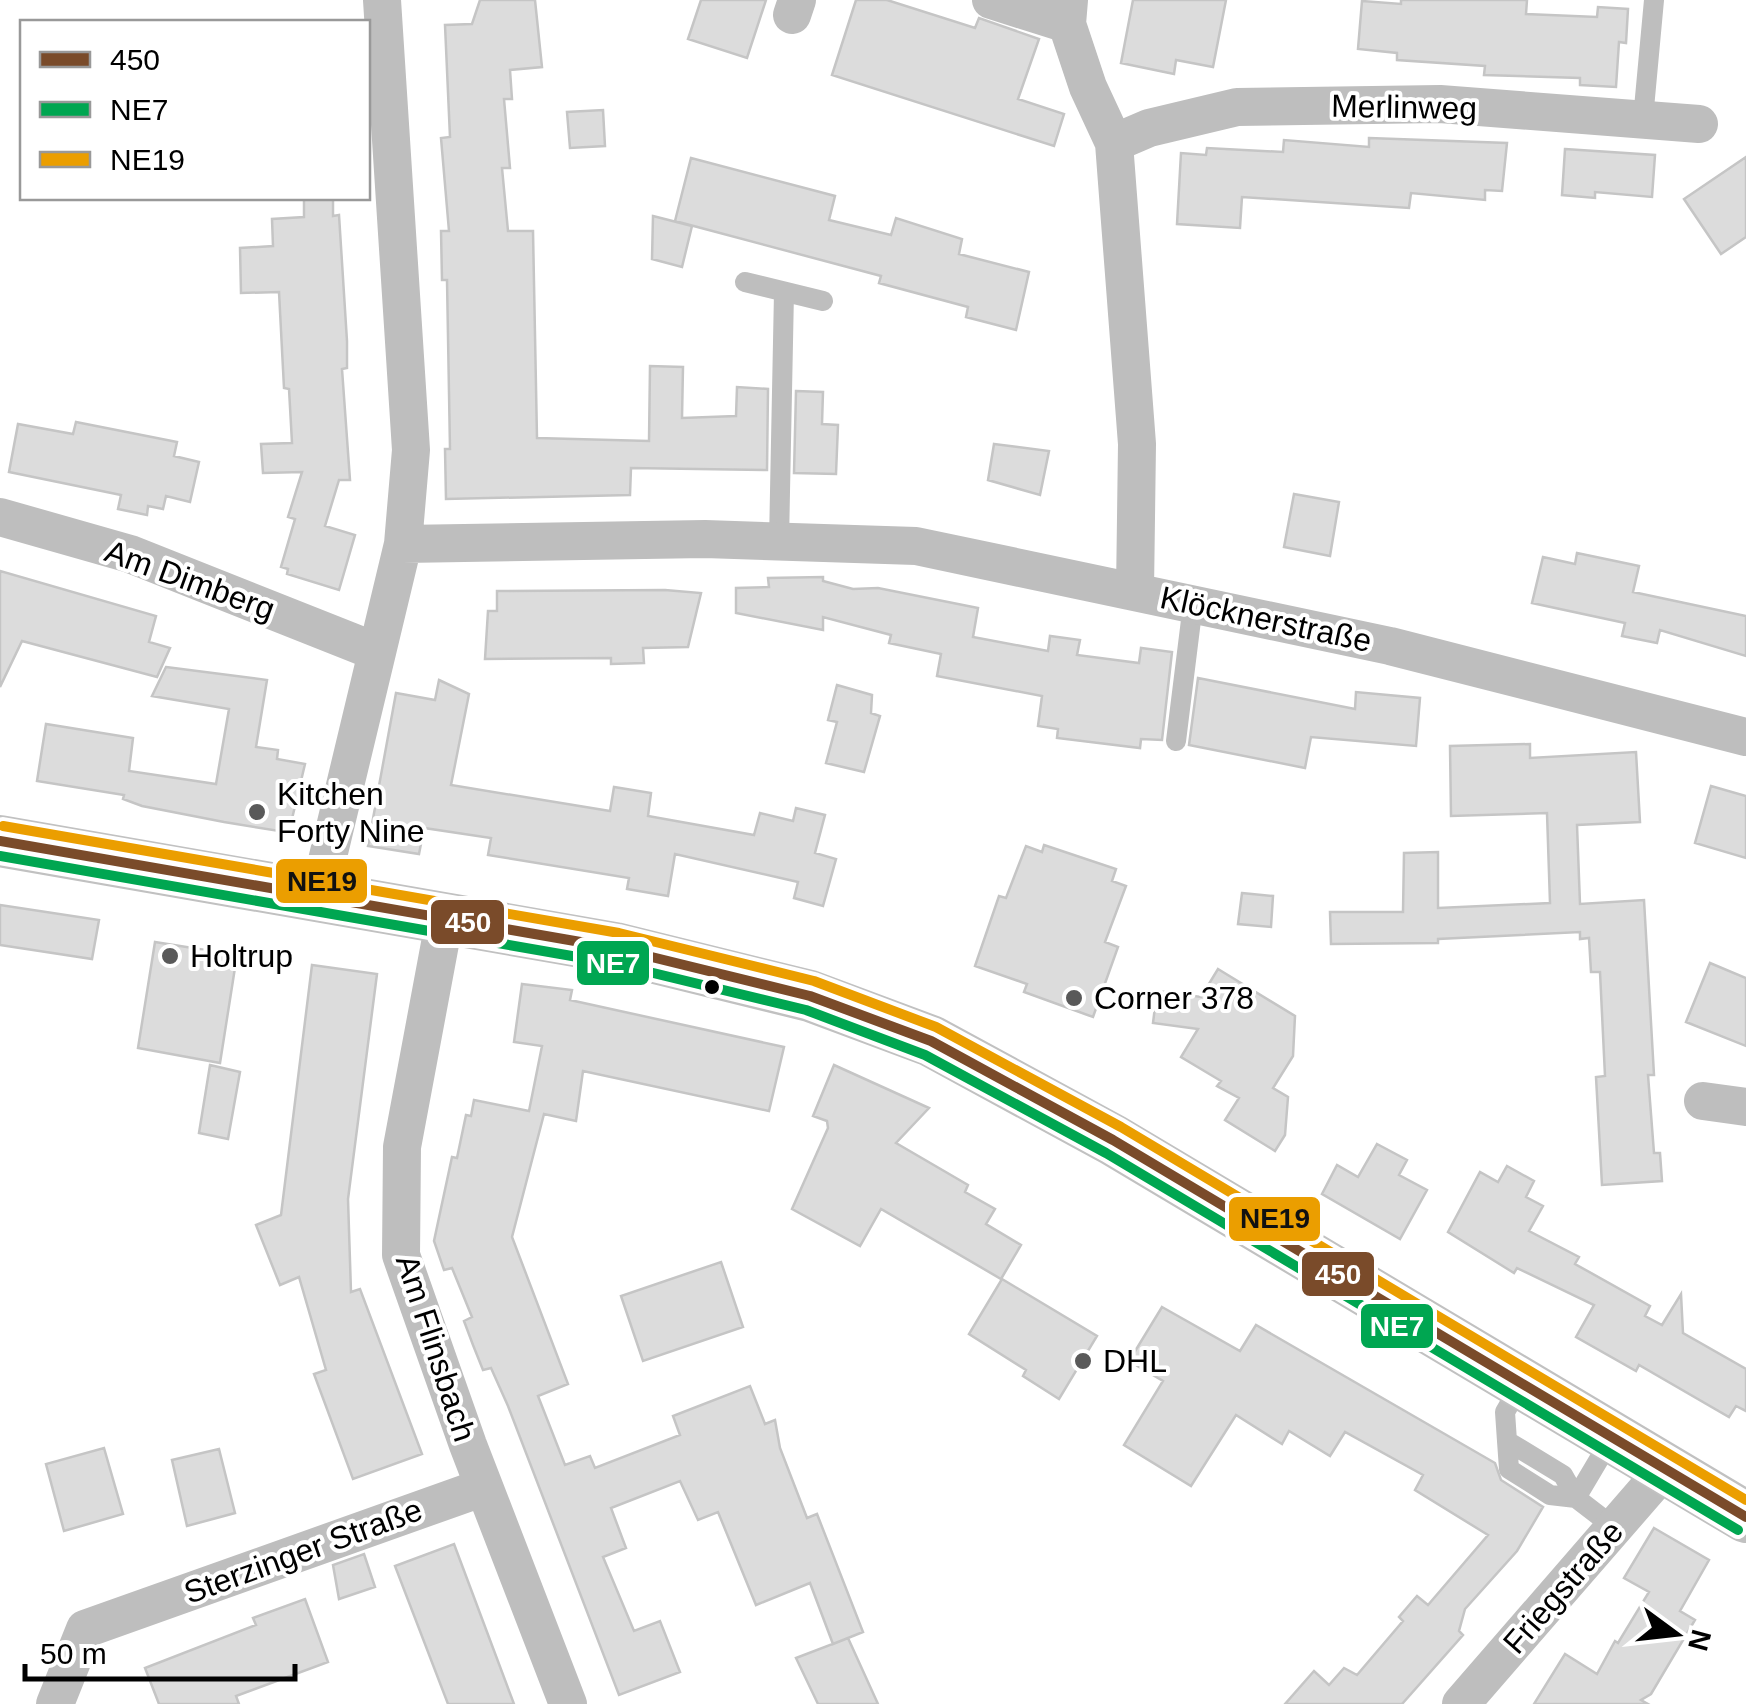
<svg xmlns="http://www.w3.org/2000/svg" width="1746" height="1704" font-family="Helvetica,sans-serif">
  <style>
    .building { fill: #dcdcdc; stroke: #c5c5c5; stroke-width: 2.5 }
    .lines { fill: none; stroke-linecap: round; stroke-linejoin: round }
    .lane { stroke: #bebebe; stroke-width: 20 }
    .street { stroke: #bebebe; stroke-width: 38 }
    .secondary { stroke: #c1c1c1; stroke-width: 52 }
    .bus-1-casing { stroke: #fff; stroke-width: 18 }
    .bus-2-casing { stroke: #fff; stroke-width: 18 }
    .bus-3-casing { stroke: #fff; stroke-width: 18 }
    .bus-1 { stroke: #7a4b2a; stroke-width: 10 }
    .bus-2 { stroke: #00a651; stroke-width: 10 }
    .bus-3 { stroke: #eb9e00; stroke-width: 10 }
    .poi-dot { fill: #595959; stroke: #fff; stroke-width: 4 }
    .bus-dot { fill: #000; stroke: #fff; stroke-width: 4 }
    .labels { text-anchor: middle; stroke-width: 8; stroke-linejoin: round; paint-order: stroke }
    .street-label { font-size: 32px; fill: #000; stroke: #fff }
    .poi-label { font-size: 32px; fill: #000; stroke: #fff; text-anchor: start }
    .line-badge { stroke: #fff; stroke-width: 4 }
    .badge-label { font-size: 28px; text-anchor: middle; font-weight: bold; fill: #fff }
    .pale-badge-label { font-size: 28px; text-anchor: middle; font-weight: bold; fill: #111 }
  </style>
  <rect width="100%" height="100%" fill="#fff"/>
  <path class="building" d="M480 0H535L542 67 510 70 512 99H504L510 168H502L508 231H533L537 438 649 441 650 366 683 367 682 418 736 416 737 387 768 389 767 470 631 468 630 495 446 499 445 449H450L447 280H442L441 231H449L441 138 450 137 445 25 472 24Z
    M701 0H766L747 58 688 39Z
    M856 0H887L975 28 979 18 1039 39 1018 99 1064 114 1054 146 832 75Z
    M1133 0H1226L1213 67 1176 60 1174 74 1121 63Z
    M1401 0H1527L1526 14 1597 17 1598 7 1628 9 1626 43 1619 42 1616 87 1580 85V78L1484 75 1485 66 1397 60V53L1358 49 1362 1 1401 4Z
    M603 110 605 146 570 148 567 112Z
    M1369 138 1507 143 1502 191 1485 190V200L1411 193 1409 208 1242 197 1240 228 1177 224 1181 153 1206 155 1207 148 1283 152 1284 140 1369 147Z
    M1565 149 1655 155 1652 197 1595 192V198L1562 195Z
    M1746 157V237L1721 254 1684 199Z
    M691 158 835 196 829 220 891 235 896 218 962 239 959 254 1029 272 1016 330 966 317 968 307 879 283 881 276 675 221Z
    M304 198H333V216L339 215 347 341V368L342 369 350 480H339L325 526 355 535 339 590 287 574 288 569 281 567 295 519 288 517 302 472 263 473 261 444 292 443 289 389 284 388 279 292 241 293 240 248 273 246 272 219 304 217Z
    M653 216 692 226 682 267 652 259Z
    M796 391 823 392 822 424 838 425 836 474 794 473Z
    M76 422 177 442 174 456 199 462 190 502 166 496 163 509 148 506 147 515 118 509 121 495 9 472 18 424 73 434Z
    M994 444 1049 451 1040 495 988 480Z
    M1294 494 1339 502 1330 556 1284 547Z
    M1577 553 1639 566 1633 592 1746 616V656L1660 630 1657 643 1622 636 1625 623 1532 603 1543 557 1575 564Z
    M0 571 156 616 149 642 170 648 157 677 22 641 0 687Z
    M823 577V581L853 589 878 588 978 608 973 637 1048 651 1050 636 1080 640 1077 655 1139 663 1141 648 1172 652 1162 740 1141 739 1140 748 1057 738 1058 729 1038 726 1042 696 937 676 941 654 889 643 891 635 823 617V630L736 613V588L769 587 768 578Z
    M665 590 701 593 688 647 643 648 644 663 611 664V658L485 659 488 611H497V591Z
    M166 667 267 680 256 747 278 750 277 759 305 764 291 823 279 831 224 822 142 806 123 799 124 795 37 781 46 724 133 738 129 771 216 784 229 709 152 696Z
    M1198 678 1355 709 1356 692 1420 698 1416 746 1311 737 1305 768 1189 745Z
    M439 680 469 694 451 785 610 811 614 787 651 793 648 816 754 835 760 813 793 821 796 808 825 815 815 853 836 859 823 906 794 898 798 882 675 854 668 896 627 889 629 878 488 855 491 838 424 828 419 854 368 846 396 693 435 700Z
    M837 685 872 695 871 713 880 716 864 772 826 763 837 722 828 720Z
    M1530 744V758L1636 752 1640 822 1577 825 1580 904 1644 900 1654 1075H1648L1654 1153H1660L1662 1181 1602 1185 1596 1077 1605 1076 1600 972H1591L1589 938 1580 939V932L1438 939V943L1331 944 1330 912H1403L1404 853 1438 852V908L1550 903 1547 813 1451 816 1450 746Z
    M1711 786 1746 796V858L1695 843Z
    M1044 845 1116 869 1112 881 1126 886 1105 942 1118 947 1093 1017 1024 992 1027 984 975 966 999 896 1006 898 1026 846 1042 852Z
    M1242 893 1273 896 1271 927 1238 924Z
    M0 905 99 920 92 959 0 945Z
    M155 942 237 955 220 1063 138 1048Z
    M1710 963 1746 978V1046L1686 1022Z
    M312 965 377 974 348 1199 351 1292 360 1289 422 1454 353 1479 314 1374 326 1370 299 1277 280 1285 256 1225 281 1215Z
    M1218 969 1295 1016 1293 1056 1273 1088 1288 1097 1285 1135 1275 1151 1225 1120 1239 1098 1217 1086 1221 1081 1181 1057 1198 1029 1153 1023 1157 991 1201 997Z
    M522 984 572 990 570 1000 784 1047 769 1111 583 1071 576 1121 544 1114 512 1237 568 1384 538 1396 565 1465 590 1456 595 1468 680 1435 673 1416 750 1386 765 1424 775 1420 780 1448 807 1518 817 1514 863 1632 833 1644 810 1583 756 1605 718 1512 698 1520 680 1481 611 1508 626 1548 603 1557 634 1631 660 1621 680 1672 619 1695 508 1406 491 1368 483 1370 473 1345 464 1321 472 1317 452 1268 444 1270 434 1241 452 1157 457 1158 466 1115 471 1116 474 1100 529 1111 542 1046 514 1042Z
    M210 1065 240 1072 228 1139 199 1133Z
    M834 1065 929 1108 896 1143 968 1185 965 1192 995 1209 986 1224 1021 1245 1001 1279 881 1209 860 1246 792 1209 828 1128 827 1121 813 1116Z
    M1377 1144 1407 1160 1399 1175 1427 1190 1400 1239 1322 1194 1337 1165 1358 1177Z
    M1507 1166 1534 1181 1526 1197 1543 1206 1529 1231 1579 1257 1575 1264 1650 1306 1645 1316 1662 1325 1681 1294 1683 1333 1746 1369V1411L1736 1406 1729 1417 1639 1365 1636 1371 1576 1337 1594 1305 1517 1268 1514 1273 1448 1232 1480 1172 1498 1182Z
    M721 1262 743 1327 643 1361 621 1296Z
    M1002 1279 1097 1336 1059 1399 1023 1376 1026 1370 969 1334Z
    M1162 1307 1240 1351 1256 1325 1495 1463 1501 1480 1543 1507 1517 1551 1465 1609 1459 1631 1463 1635 1402 1704H1285L1314 1671 1329 1685 1344 1668 1357 1675 1403 1621 1399 1617 1417 1596 1428 1605 1488 1535 1415 1490 1423 1475 1345 1432 1330 1456 1289 1431 1282 1444 1236 1415 1191 1486 1124 1445 1163 1381 1129 1361Z
    M104 1448 123 1514 64 1531 46 1464Z
    M219 1449 235 1513 187 1526 172 1460Z
    M1654 1528 1709 1560 1680 1611 1695 1620 1651 1694 1641 1700 1648 1704H1534L1565 1654 1597 1674 1615 1641 1618 1643 1649 1592 1624 1578Z
    M454 1544 514 1704H448L395 1566Z
    M364 1554 375 1587 339 1599 333 1565Z
    M305 1599 328 1662 236 1696 239 1704H159L145 1668 256 1625 253 1618Z
    M848 1638 878 1704H818L796 1658Z"/>
  <g class="lines">
    <path class="lane" d="M1643 119 1654 0
      M745 282 823 301
      M779 542 784 292
      M1176 741 1193 604
      M1520 1386 1505 1412 1507 1441 1563 1475 1576 1498 1615 1528
      M1507 1441 1509 1469 1550 1495 1576 1498 1611 1439"/>
    <path class="street" d="M991 0 1067 24
      M1069 0 1067 24 1088 87 1114 143 1137 444 1135 591
      M792 15 797 0
      M1114 143 1149 128 1237 107 1440 104 1699 124
      M0 517 130 554 377 652
      M403 544 705 539 916 546 1390 646 1746 737
      M319 894 403 544 411 450 382 0
      M445 917 402 1147 401 1255 468 1445 568 1704
      M1703 1101 1746 1107
      M55 1704 85 1629 484 1487
      M1461 1704 1664 1470"/>
    <path class="secondary" d="M0 841 615 948 810 996 931 1041 1113 1140 1746 1517"/>
    <defs>
      <path id="bus-1" d="M0 841 615 948 810 996 931 1041 1113 1140 1746 1517"/>
      <path id="bus-2" d="M0 856 612 963 806 1010 925 1055 1106 1153 1738 1530"/>
      <path id="bus-3" d="M3 826 619 933 814 981 936 1027 1121 1127 1746 1500"/>
    </defs>
    <use href="#bus-1" class="bus-1-casing"/>
    <use href="#bus-2" class="bus-2-casing"/>
    <use href="#bus-3" class="bus-3-casing"/>
    <use href="#bus-1" class="bus-1"/>
    <use href="#bus-2" class="bus-2"/>
    <use href="#bus-3" class="bus-3"/>
  </g>
  <g class="poi-dot">
    <circle cx="257" cy="812" r="10"/>
    <circle cx="170" cy="956" r="10"/>
    <circle cx="1074" cy="998" r="10"/>
    <circle cx="1083" cy="1361" r="10"/>
  </g>
  <circle class="bus-dot" cx="712" cy="987" r="9"/>
  <g class="labels">
    <g class="street-label">
      <text transform="translate(1404 107) rotate(1)" y="11">Merlinweg</text>
      <text transform="translate(190 580) rotate(20)" y="11">Am Dimberg</text>
      <text transform="translate(1266 619) rotate(12)" y="11">Klöcknerstraße</text>
      <text transform="translate(436 1348) rotate(72)" y="11">Am Flinsbach</text>
      <text transform="translate(303 1551) rotate(-20)" y="11">Sterzinger Straße</text>
      <text transform="translate(1563 1587) rotate(-49)" y="11">Friegstraße</text>
    </g>
    <g class="poi-label">
      <text x="277" y="805">Kitchen<tspan x="277" dy="37">Forty Nine</tspan></text>
      <text x="190" y="967">Holtrup</text>
      <text x="1094" y="1009">Corner 378</text>
      <text x="1103" y="1372">DHL</text>
    </g>
  </g>
  <g class="line-badge">
    <rect x="274" y="857" width="95" height="48" rx="10" fill="#eb9e00"/>
    <rect x="429" y="898" width="77" height="48" rx="10" fill="#7a4b2a"/>
    <rect x="575" y="939" width="76" height="48" rx="10" fill="#00a651"/>
    <rect x="1227" y="1195" width="95" height="48" rx="10" fill="#eb9e00"/>
    <rect x="1300" y="1250" width="76" height="48" rx="10" fill="#7a4b2a"/>
    <rect x="1359" y="1302" width="76" height="48" rx="10" fill="#00a651"/>
  </g>
  <g class="badge-label">
    <text x="468" y="932">450</text>
    <text x="613" y="973">NE7</text>
    <text x="1338" y="1284">450</text>
    <text x="1397" y="1336">NE7</text>
  </g>
  <g class="pale-badge-label">
    <text x="322" y="891">NE19</text>
    <text x="1275" y="1228">NE19</text>
  </g>
  <rect x="20" y="20" width="350" height="180" fill="#ffffff" stroke="#999999" stroke-width="2.5"/>
  <rect x="40" y="52" width="50" height="15" fill="#7a4b2a" stroke="#999999" stroke-width="2.5"/>
  <text x="110" y="70" font-size="30" fill="#000000">450</text>
  <rect x="40" y="102" width="50" height="15" fill="#00a651" stroke="#999999" stroke-width="2.5"/>
  <text x="110" y="120" font-size="30" fill="#000000">NE7</text>
  <rect x="40" y="152" width="50" height="15" fill="#eb9e00" stroke="#999999" stroke-width="2.5"/>
  <text x="110" y="170" font-size="30" fill="#000000">NE19</text>
  <g transform="translate(1676 1634) rotate(105)" stroke="#ffffff" stroke-width="8" paint-order="stroke">
  <path d="M0-8L18 38L0 25L-18 38Z" fill="#000000"/>
  <text y="-15" font-size="28" font-weight="bold" text-anchor="middle" fill="#000000">N</text>
  </g>
  <path d="M25 1664v15h270v-15" fill="none" stroke="#000000" stroke-width="5"/>
  <text x="40" y="1664" font-size="30" fill="#000000" stroke="#ffffff" stroke-width="8" paint-order="stroke">50 m</text>
</svg>
